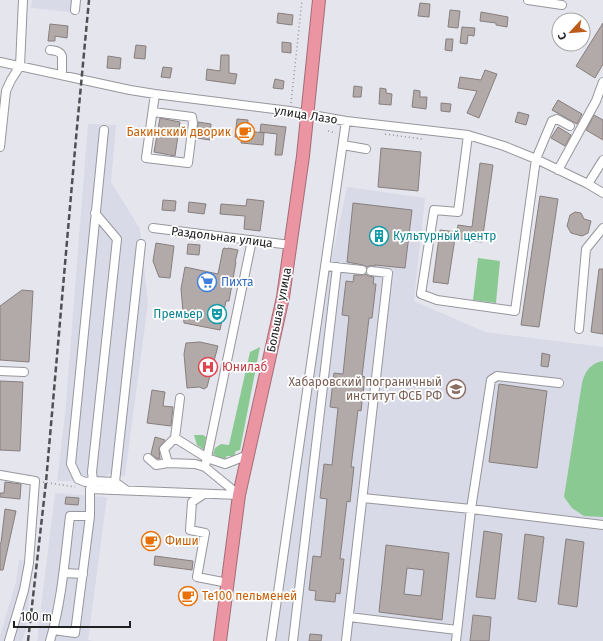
<svg xmlns="http://www.w3.org/2000/svg" width="603" height="641" font-family="'Fira Sans',sans-serif">
  <style>
    .built { fill: #d8dae8 }
    .green { fill: #8bc993 }
    .building { fill: #b2aaa9; stroke: #877f7e; fill-rule: evenodd }
    .lines { fill: none; stroke-linecap: round; stroke-linejoin: round }
    .minor-casing { stroke: #96969d; stroke-width: 10 }
    .highway-casing { stroke: #a46c76; stroke-width: 14 }
    .path { stroke: #939399; stroke-width: 1.5; stroke-dasharray: 1 3; stroke-linecap: butt }
    .minor { stroke: #fff; stroke-width: 8 }
    .highway { stroke: #eb95a3; stroke-width: 12 }
    .rail { stroke: #4f5054; stroke-width: 2.5; stroke-dasharray: 6 3; stroke-linecap: butt }
    .labels { text-anchor: middle; stroke-width: 3.5; stroke-linejoin: round; paint-order: stroke }
    .street-label { font-size: 12px; fill: #202123; stroke: #fff }
    .food-label { font-size: 12px; fill: #c56008; stroke: #fff; text-anchor: start }
    .culture-label { font-size: 12px; fill: #0d838f; stroke: #fff; text-anchor: start }
    .shop-label { font-size: 12px; fill: #366cbe; stroke: #fff; text-anchor: start }
    .health-label { font-size: 12px; fill: #be3a42; stroke: #fff; text-anchor: start }
    .education-label { font-size: 12px; fill: #785e54; stroke: #fff; text-anchor: end }
  </style>
  <rect width="100%" height="100%" fill="#e5e5ed"/>
  <path class="built" d="M32 0H72L71 12 31 8Z
    M88 124 116 125 111 182 140 229 148 303 125 476 110 474 93 481H57L65 415Z
    M347 187 425 198 414 301 485 332 603 347V641H276L317 327Z
    M55 493 107 497 88 640 94 641H37Z
    M19 560 33 561 26 629 22 641H0V636L16 582Z"/>
  <path class="green" d="M478 258 500 261 496 303 473 300Z
    M260 347 240 450 236 451 234 456H227L224 460 213 454 215 448 221 444 229 445 250 352Z
    M603 361V517H602L584 516 572 508 564 497 582 383C585 371 591 363 603 361Z
    M194 435H203L206 437 204 450 197 445Z"/>
  <path class="building" d="M420 3 430 4 429 17 418 16Z
    M450 10 460 11 458 28 448 27Z
    M481 12 508 17 507 27 496 25V23L480 21Z
    M278 13 293 15 292 25 277 23Z
    M603 23V64L595 78 576 66Z
    M50 24 68 26 67 38 55 36V41H48Z
    M462 27 475 28 474 36 468 35 467 44 460 43Z
    M446 39H453L452 51 445 50Z
    M282 42 291 43V53L282 52Z
    M136 45 146 46 145 59 134 58Z
    M221 55H229V73L237 74 235 84 206 80 207 69 220 71Z
    M108 56 121 58 120 69 107 68Z
    M163 67 172 68 170 78 161 77Z
    M485 70 497 74 479 118 467 113 477 91 458 88 460 77 481 80Z
    M275 79 284 81 283 89 273 88Z
    M354 86 362 87 361 97H353Z
    M380 88 386 89V93L392 94 391 105 379 104Z
    M414 90 420 91V97H427L426 109 412 107Z
    M558 100 582 114 577 124 552 110Z
    M441 103 451 104 450 112 441 111Z
    M518 112 529 115 526 125 515 122Z
    M594 115 603 120V140L586 130Z
    M160 118 180 122 175 156 154 152Z
    M237 119 248 120 247 131 264 133 263 145 241 143 242 137H235Z
    M198 122 211 124 210 140 197 138Z
    M261 124 286 127 282 155H275L277 134 260 132Z
    M558 127 571 135 565 146 551 138Z
    M381 148 421 152 418 191 378 187Z
    M480 163 493 165 482 242 455 238 448 284 433 282 440 230 457 232 458 225 472 227Z
    M540 196 558 199 539 327 521 325Z
    M247 199 264 201 260 231 244 229 245 216 220 214 221 204 246 206Z
    M163 200 176 201 175 211 162 210Z
    M189 202 206 204 204 214 188 212Z
    M353 203 412 210 405 268 375 265V266H369L367 267 363 265 347 262Z
    M575 212 581 213 584 219 591 221 588 233 582 236 571 233 567 226 570 215Z
    M156 243 174 246 170 278 159 277 153 261Z
    M188 244 200 245 199 255 187 254Z
    M224 248 228 249V248L238 250 235 262H236L229 301H226L220 330 184 323 181 289 185 267 218 274 223 249Z
    M599 269H603V334L591 332Z
    M366 274 368 276 374 277 373 284H376L372 318H369L362 376 365 377 361 411 358 410 351 467H354L350 502 347 501 340 559H344L340 594 336 593 335 602 315 600 316 591 309 590 313 556 321 557 327 499 320 498 324 464 332 465 338 408 330 407 334 373 343 374 349 316 342 315 346 281 353 282 354 275H362Z
    M22 290 33 291 29 362 0 360V306Z
    M200 342 218 346 207 387 204 389 199 387 187 388 184 354 186 343Z
    M542 353 550 355 548 367 541 366Z
    M0 381 23 382 20 451 0 450Z
    M499 384 547 391 537 468 489 462Z
    M152 390 165 392 163 406 173 407 171 426 147 423Z
    M155 437 165 440 159 448 160 459 156 458 151 454Z
    M5 482 21 484 20 499 0 497V493H4Z
    M66 497 79 498 78 505 65 504Z
    M5 509 16 511 3 570H0V543H1Z
    M484 531 502 534 495 599 476 597Z
    M525 534 544 537 536 602 518 599Z
    M146 536 157 537 156 545 145 544Z
    M566 539 584 542 577 607 558 604Z
    M386 545 449 553 442 620 379 612ZM407 568 424 570 421 596 404 594Z
    M155 556 193 561 192 570 154 565Z
    M182 589 196 591 194 603 180 601Z
    M473 615 491 617 489 641H470Z
    M310 634 322 635 321 641H309Z"/>
  <g class="lines">
    <defs>
      <path id="minor" d="M528 0 562 5
        M75 10 76 0
        M50 50C56 51 60 51 62 56V75
        M0 62 130 90 155 94 290 111 346 121 468 135 504 146 536 159 588 184 603 193
        M153 112 192 117 193 123 188 163 146 158 155 94
        M468 135 458 212 434 210 421 294 437 300 515 311 536 159 552 121 557 119 570 126
        M343 145 366 149
        M0 147 6 91 11 80 20 66 23 0
        M558 170 596 101 603 82
        M588 184 603 160
        M95 213 117 239 92 472 93 481 115 482 126 490
        M153 228 291 245
        M325 266 362 270
        M579 329 586 249 603 228
        M0 371 24 372
        M175 438 180 398
        M148 458 156 465 168 463
        M205 467 252 240
        M0 475 35 481 29 563 24 590 9 641
        M93 481 85 482 78 479 71 464 104 130
        M115 482 141 244
        M204 494 192 502 190 530 205 533 197 577 228 583
        M239 495 205 467 195 464 168 463 164 449 175 438 207 458 225 464 248 455
        M363 498 471 509 603 525
        M64 573 83 574
        M349 617 457 630
        M53 630 75 633 90 516V489L239 495
        M50 641C62 601 65 557 70 516H90
        M271 641 346 121
        M293 641 337 267
        M346 641 388 273 371 271
        M456 641 471 509 491 380 497 376 559 383"/>
      <path id="highway" d="M220 641 239 495 283 297 303 156 319 0"/>
    </defs>
    <use href="#minor" class="minor-casing"/>
    <use href="#highway" class="highway-casing"/>
    <path class="path" d="M291 103 302 0
      M328 131 336 133
      M385 134 422 139
      M43 482 75 487"/>
    <use href="#minor" class="minor"/>
    <use href="#highway" class="highway"/>
    <path class="rail" d="M28 641 46 482 76 138 89 0"/>
  </g>
  <defs>
    <symbol id="cafe-ring" viewBox="-11 -11 22 22"><circle r="9.5" fill="#fff" stroke="#e8710a" stroke-width="1.5"/><path d="M-5.5-4.5H6V0H3Q3 3.5 0 3.5H-2.5Q-5.5 3.5-5.5 0ZM3-3.2v2h1.7v-2ZM-6 4.5H4V6H-6Z" fill="#e8710a"/></symbol>
    <symbol id="building-ring" viewBox="-11 -11 22 22"><circle r="9.5" fill="#fff" stroke="#0f9aa8" stroke-width="1.5"/><path d="M-4-6H4V6H1V3H-1V6H-4ZM-2.5-4.3h1.7v1.8h-1.7ZM.8-4.3h1.7v1.8H.8ZM-2.5-1h1.7V.8h-1.7ZM.8-1h1.7V.8H.8Z" fill="#0f9aa8"/></symbol>
    <symbol id="supermarket-ring" viewBox="-11 -11 22 22"><circle r="9.5" fill="#fff" stroke="#3f7fe0" stroke-width="1.5"/><path d="M-6-5.5h2.5l.6 2H6L4.5 2H-2.5L-4.4-4H-6ZM-1.5 3.2a1.3 1.3 0 1 0 .1 0ZM3 3.2a1.3 1.3 0 1 0 .1 0Z" fill="#3f7fe0"/></symbol>
    <symbol id="theatre-ring" viewBox="-11 -11 22 22"><circle r="9.5" fill="#fff" stroke="#0f9aa8" stroke-width="1.5"/><path d="M-5-5.5Q0-4 5-5.5V0Q5 5 0 6Q-5 5-5 0ZM-3.3-2.5H-1v1.5H-3.3ZM1-2.5H3.3v1.5H1ZM-2.8 1Q0 5.5 2.8 1Z" fill="#0f9aa8"/></symbol>
    <symbol id="hospital-ring" viewBox="-11 -11 22 22"><circle r="9.5" fill="#fff" stroke="#e0444e" stroke-width="1.5"/><path d="M-5-5h3v3.5h4V-5h3V5h-3V1.5h-4V5h-3Z" fill="#e0444e"/></symbol>
    <symbol id="university-ring" viewBox="-11 -11 22 22"><circle r="9.5" fill="#fff" stroke="#8d6e63" stroke-width="1.5"/><path d="M0-5L7-2L0 1L-7-2ZM-4 1L0 2.5L4 1V4Q0 6-4 4Z" fill="#8d6e63"/></symbol>
  </defs>
  <g fill-rule="evenodd">
    <use href="#cafe-ring" x="234" y="121" width="22" height="22"/>
    <use href="#building-ring" x="368" y="225" width="22" height="22"/>
    <use href="#supermarket-ring" x="196" y="271" width="22" height="22"/>
    <use href="#theatre-ring" x="206" y="303" width="22" height="22"/>
    <use href="#hospital-ring" x="197" y="356" width="22" height="22"/>
    <use href="#university-ring" x="445" y="378" width="22" height="22"/>
    <use href="#cafe-ring" x="140" y="530" width="22" height="22"/>
    <use href="#cafe-ring" x="177" y="585" width="22" height="22"/>
  </g>
  <g class="labels">
    <g class="street-label">
      <text transform="translate(306 115) rotate(9)" y="4">улица Лазо</text>
      <text transform="translate(222 237) rotate(7)" y="4">Раздольная улица</text>
      <text transform="translate(279 310) rotate(-79)" y="4">Большая улица</text>
    </g>
    <g class="food-label">
      <text x="231" y="136" text-anchor="end">Бакинский дворик</text>
      <text x="165" y="545">Фиши</text>
      <text x="202" y="600">Те100 пельменей</text>
    </g>
    <g class="culture-label">
      <text x="393" y="240">Культурный центр</text>
      <text x="203" y="318" text-anchor="end">Премьер</text>
    </g>
    <g class="shop-label">
      <text x="221" y="286">Пихта</text>
    </g>
    <g class="health-label">
      <text x="222" y="371">Юнилаб</text>
    </g>
    <g class="education-label">
      <text x="442" y="386">Хабаровский пограничный<tspan x="442" dy="14">институт ФСБ РФ</tspan></text>
    </g>
  </g>
  <g transform="translate(571 32) rotate(244)"><circle r="19" fill="#ffffff" stroke="#a6a6a7"/>
  <path d="M0-3L7 15L0 10L-7 15Z" fill="#bd5c1b"/>
  <text y="-6" font-size="11" font-weight="bold" text-anchor="middle" fill="#202123">С</text>
  </g>
  <path d="M14 621v6h116v-6" fill="none" stroke="#202123" stroke-width="2"/>
  <text x="20" y="621" font-size="12" fill="#202123" stroke="#ffffff" stroke-width="3" paint-order="stroke">100 m</text>
</svg>
